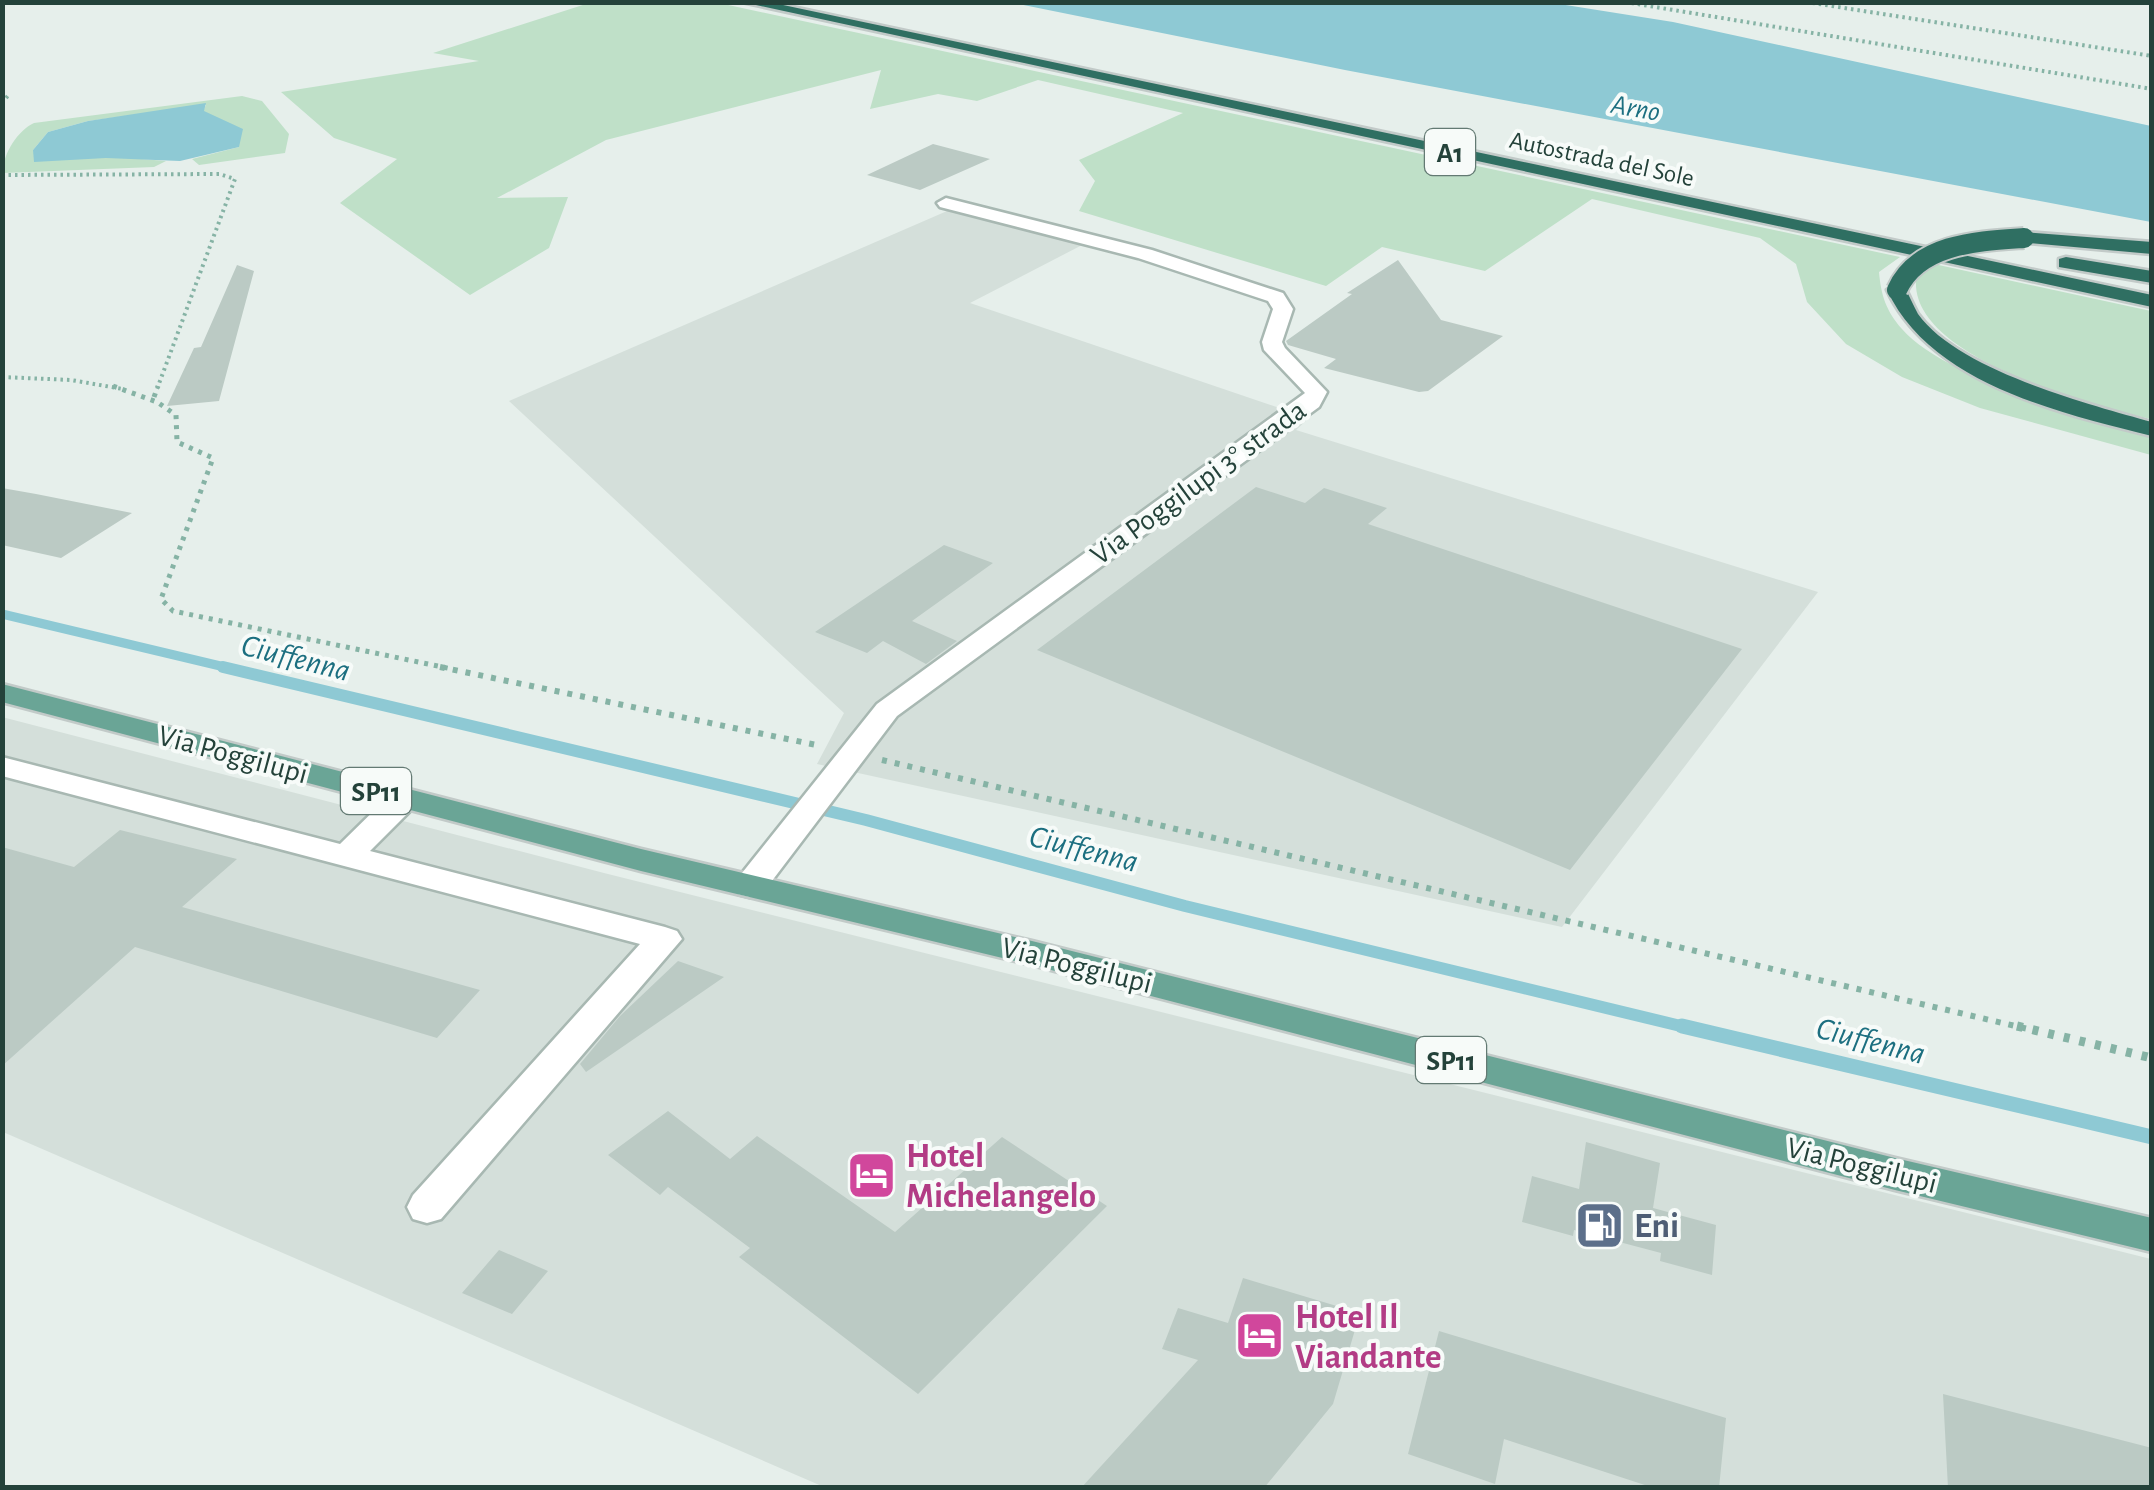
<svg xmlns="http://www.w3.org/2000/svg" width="2154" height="1490" font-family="'Alegreya Sans',sans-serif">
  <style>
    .built { fill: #d4dfda }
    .green { fill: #bfe0c8 }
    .water { fill: #8ec9d4 }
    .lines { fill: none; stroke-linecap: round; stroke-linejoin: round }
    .stream-far2 { stroke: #8ec9d4; stroke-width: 9 }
    .stream-far1 { stroke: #8ec9d4; stroke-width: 12 }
    .stream { stroke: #8ec9d4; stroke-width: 15 }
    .building { fill: #bbcac4 }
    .minor-casing { stroke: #a8b8b2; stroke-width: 5 }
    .major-casing { stroke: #c2cac8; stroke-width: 5 }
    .highway-casing { stroke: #c2cac8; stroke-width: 5 }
    .path-far3 { stroke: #86b3a5; stroke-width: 4; stroke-dasharray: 2.5 4; stroke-linecap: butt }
    .path-far2 { stroke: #86b3a5; stroke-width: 5; stroke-dasharray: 4 6; stroke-linecap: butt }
    .path-far1 { stroke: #86b3a5; stroke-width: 6; stroke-dasharray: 5 8; stroke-linecap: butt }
    .path { stroke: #86b3a5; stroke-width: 9; stroke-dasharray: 6 10; stroke-linecap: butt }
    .minor { fill: #fff; fill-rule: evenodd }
    .major { fill: #6aa596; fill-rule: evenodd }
    .highway { fill: #2f6f62; fill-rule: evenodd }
    .highway-bridge-casing { stroke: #c2cac8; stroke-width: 24; stroke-linecap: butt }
    .highway-bridge { stroke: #2f6f62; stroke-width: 20 }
    .labels { text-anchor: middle; stroke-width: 8; stroke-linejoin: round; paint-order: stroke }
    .far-street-label { font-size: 25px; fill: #24423a; stroke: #f7fbf9 }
    .far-water-label { font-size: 28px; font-style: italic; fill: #1c6f80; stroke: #f7fbf9 }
    .shield { fill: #f7fbf9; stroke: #637a73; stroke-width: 2.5 }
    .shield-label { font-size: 28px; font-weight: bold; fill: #24423a }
    .street-label { font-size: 30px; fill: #24423a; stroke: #f7fbf9 }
    .water-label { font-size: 32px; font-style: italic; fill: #1c6f80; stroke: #f7fbf9 }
    .near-hotel-label { font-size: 35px; font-weight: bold; fill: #b23c85; stroke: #f7fbf9; text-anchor: start }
    .near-service-label { font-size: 35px; font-weight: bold; fill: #4e5e75; stroke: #f7fbf9; text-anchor: start }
  </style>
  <rect width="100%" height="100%" fill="#e6efeb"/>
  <path class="built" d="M954 208 1086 243 970 303 1309 418 1296 430 1818 592 1562 927 817 764 844 713 509 401Z
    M2 717 604 873 2151 1259V1487H824L3 1132Z"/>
  <path class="green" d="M582 3H719L1900 257 1879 272C1881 295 1886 311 1902 329 1946 380 2086 413 2151 435V455L1980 408 1902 377 1846 344 1807 302 1796 264 1760 238 1592 199 1485 271 1382 247 1326 286 1079 211 1095 181 1079 160 1183 113 1038 80 977 101 938 94 870 109 881 70 606 140 497 198 568 197 549 248 470 295 340 203 397 159 334 138 281 92 479 61 433 53 589 3Z
    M242 96 262 101 289 134 285 153 199 165 192 159 239 147 203 111 206 105 88 121 48 132 33 150 166 161 154 167 3 173C2 155 18 130 34 123Z
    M1934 264 2151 311V419C2091 404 1911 358 1916 280Z"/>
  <path class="water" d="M1553 3 1673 22 2151 126V222L1345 70 1013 3Z
    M206 103 204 111 243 129 239 147 180 161 106 158 34 162 33 150 48 132 88 121Z"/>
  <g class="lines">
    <path class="stream-far2" d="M2 614 233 669"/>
    <path class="stream-far1" d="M223 667 866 820 1185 906 1693 1029"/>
    <path class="stream" d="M1682 1026 2152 1137"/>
  </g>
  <path class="building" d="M933 144 990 159 920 190 867 175Z
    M1398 260 1441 320 1503 336 1428 391 1419 392 1324 368 1336 359 1288 345 1286 341 1352 294 1347 293Z
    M237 265 254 271 219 401 167 406 194 348 201 347Z
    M1256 487 1305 503 1324 488 1387 508 1368 524 1742 649 1570 870 1037 650Z
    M2 488 36 494 132 513 61 558 2 545Z
    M944 545 993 563 912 621 957 641 926 664 883 641 867 653 815 632Z
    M120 830 237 859 182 907 480 990 437 1038 135 947 2 1066V847L74 867Z
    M678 961 724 977 586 1072 580 1064 620 1016Z
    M668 1111 730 1159 757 1136 895 1232 1002 1137 1107 1206 918 1394 739 1257 750 1248 668 1187 660 1195 608 1155Z
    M1586 1142 1660 1163 1653 1208 1716 1225 1712 1275 1660 1261 1661 1253 1574 1230 1573 1236 1522 1222 1532 1176 1579 1189Z
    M499 1250 548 1271 512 1314 462 1293Z
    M1243 1278 1360 1313 1333 1404 1264 1488H1081L1198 1360 1162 1349 1178 1308 1228 1323Z
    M1439 1331 1726 1418 1719 1488H1654L1504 1439 1495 1484 1408 1454Z
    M1943 1394 2152 1448V1488H1948Z"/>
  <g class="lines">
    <defs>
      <path id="minor" d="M946 198 1152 250 1283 293 1293 309 1282 342 1285 348 1327 392 1319 407 897 716 762 894 750 897 738 894 733 886 738 878 877 704 1305 393 1264 350 1262 342 1273 309 1268 301 1138 258 940 207 937 203Z
        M2 757 340 844 393 792H415L420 799 415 806 370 851 665 927 677 931 682 939 441 1219 427 1223 413 1219 407 1207 413 1195 640 944 2 776Z"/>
      <path id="major" d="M2 684 641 849 1032 941 1895 1158 2152 1218V1252L1895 1190 1032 965 641 871 2 702Z"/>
      <path id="highway" d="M742 2H769L2152 295V307Z
        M2024 232 2152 242V254L2017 242V234Z
        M2066 257 2152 271V283L2059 267V259Z
        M1897 284 1904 286C1909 295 1913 305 1918 314 1958 370 2087 404 2152 422V436C2059 413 1930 383 1887 290Z"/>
    </defs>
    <use href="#minor" class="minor-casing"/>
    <use href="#major" class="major-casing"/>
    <use href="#highway" class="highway-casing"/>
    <path class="path-far3" d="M1625 2 2152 89
      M1806 2 2152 56
      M2 103 10 93
      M2 175 219 174 235 179 157 389
      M2 377 71 380 123 389"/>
    <path class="path-far2" d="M113 386 157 402 176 415 177 442 213 458 161 599 173 611 452 669
      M154 397 158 386"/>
    <path class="path-far1" d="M440 667 821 746
      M882 760 2028 1029"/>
    <path class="path" d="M2017 1026 2152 1058"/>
    <use href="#minor" class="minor"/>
    <use href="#major" class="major"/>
    <use href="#highway" class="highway"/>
    <defs>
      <path id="highway-bridge" d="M1897 290C1918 243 1979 241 2024 238"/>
    </defs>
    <use href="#highway-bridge" class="highway-bridge-casing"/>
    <use href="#highway-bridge" class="highway-bridge"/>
  </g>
  <defs>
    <symbol id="hotel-square" viewBox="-11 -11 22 22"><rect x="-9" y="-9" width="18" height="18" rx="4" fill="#d1479c" stroke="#f7fbf9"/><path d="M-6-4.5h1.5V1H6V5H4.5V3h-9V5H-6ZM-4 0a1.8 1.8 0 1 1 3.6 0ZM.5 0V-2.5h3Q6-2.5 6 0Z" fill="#fff"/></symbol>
    <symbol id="fuel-square" viewBox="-11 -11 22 22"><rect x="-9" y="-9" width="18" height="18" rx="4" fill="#5c6f8a" stroke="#f7fbf9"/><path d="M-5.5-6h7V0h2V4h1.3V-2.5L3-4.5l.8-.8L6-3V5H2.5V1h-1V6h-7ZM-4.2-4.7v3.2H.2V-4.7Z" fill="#fff"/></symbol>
  </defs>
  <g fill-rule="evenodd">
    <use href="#hotel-square" x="844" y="1148" width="55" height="55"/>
    <use href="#fuel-square" x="1572" y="1198" width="55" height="55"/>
    <use href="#hotel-square" x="1232" y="1308" width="55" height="55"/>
  </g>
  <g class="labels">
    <g class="far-street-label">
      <text transform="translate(1602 158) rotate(12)" y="9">Autostrada del Sole</text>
    </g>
    <g class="far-water-label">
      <text transform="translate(1636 107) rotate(10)" y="10">Arno</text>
    </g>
    <g class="shield">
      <rect x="1425" y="129" width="50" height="46" rx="8"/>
      <rect x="341" y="768" width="70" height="46" rx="8"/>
      <rect x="1416" y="1037" width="70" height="46" rx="8"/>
    </g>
    <g class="shield-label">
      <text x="1450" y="162">A1</text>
      <text x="376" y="801">SP11</text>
      <text x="1451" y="1070">SP11</text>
    </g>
    <g class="street-label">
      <text transform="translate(1198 482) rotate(-36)" y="10">Via Poggilupi 3° strada</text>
      <text transform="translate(233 754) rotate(15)" y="10">Via Poggilupi</text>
      <text transform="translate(1077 965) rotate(14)" y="10">Via Poggilupi</text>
      <text transform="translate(1862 1165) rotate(14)" y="10">Via Poggilupi</text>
    </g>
    <g class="water-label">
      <text transform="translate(296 657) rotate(14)" y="11">Ciuffenna</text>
      <text transform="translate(1084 848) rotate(14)" y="11">Ciuffenna</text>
      <text transform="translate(1871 1040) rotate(14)" y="11">Ciuffenna</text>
    </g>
    <g class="near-hotel-label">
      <text x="906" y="1167">Hotel<tspan x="906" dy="40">Michelangelo</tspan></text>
      <text x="1295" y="1328">Hotel Il<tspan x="1295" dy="40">Viandante</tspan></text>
    </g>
    <g class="near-service-label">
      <text x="1634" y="1237">Eni</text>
    </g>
  </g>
  <rect width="2154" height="1490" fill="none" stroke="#24423a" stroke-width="10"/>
</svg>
